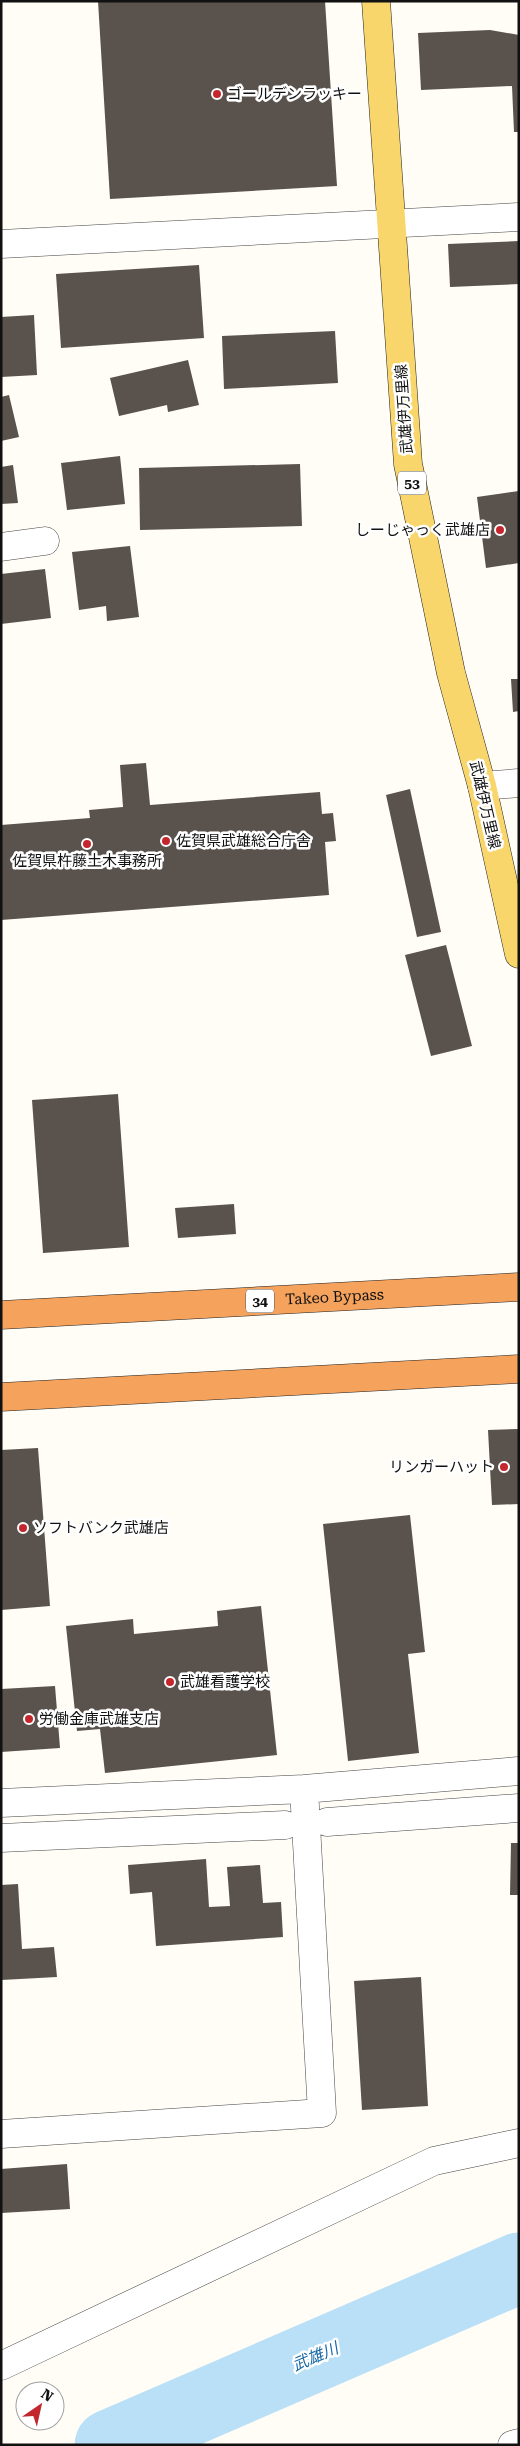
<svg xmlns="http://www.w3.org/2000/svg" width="520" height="2446" font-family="'Roboto Serif','Noto Sans JP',serif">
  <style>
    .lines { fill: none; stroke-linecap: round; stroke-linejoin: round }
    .river { stroke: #b9e0f7; stroke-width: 71 }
    .building { fill: #5a524d }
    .minor-casing { stroke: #444; stroke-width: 29 }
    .major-casing { stroke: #222; stroke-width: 29 }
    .highway-casing { stroke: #222; stroke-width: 29 }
    .minor { stroke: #fff; stroke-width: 28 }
    .major { stroke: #f9d66b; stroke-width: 28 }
    .highway { stroke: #f5a25d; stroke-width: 28 }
    .poi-dot { fill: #c4262e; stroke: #fff; stroke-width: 2 }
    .labels { text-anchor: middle; stroke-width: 5; stroke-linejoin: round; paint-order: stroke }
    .shield { fill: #fff; stroke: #585858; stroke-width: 1 }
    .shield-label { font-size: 14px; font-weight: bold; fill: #111 }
    .poi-label { font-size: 15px; fill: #111; stroke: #fff; text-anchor: start }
    .street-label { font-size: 15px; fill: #111; stroke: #fff }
    .water-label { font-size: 16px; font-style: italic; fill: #1768a6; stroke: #fff }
  </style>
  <rect width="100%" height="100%" fill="#fffdf5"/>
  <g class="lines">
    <path class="river" d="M110 2445 519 2268"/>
  </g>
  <path class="building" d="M98 1H325L337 186 110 199Z
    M490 30 519 35V132H514L512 86 421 90 418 33Z
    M519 241V284L450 287 448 244Z
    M199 265 204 338 61 348 56 274Z
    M34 315 37 375 1 377V317Z
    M335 331 338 383 224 389 222 336Z
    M188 360 199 405 168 412 167 405 119 416 110 378Z
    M9 395 19 437 1 441V397Z
    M120 456 125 504 67 510 61 463Z
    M300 464 302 526 140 530 139 468Z
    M13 465 18 503 1 504V467Z
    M519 491V563L486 568 477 497Z
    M130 546 139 617 107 621 106 606 79 610 72 552Z
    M45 569 51 618 1 624V574Z
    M511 679H519V711L513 712Z
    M146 763 150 805 320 792 322 814 333 813 336 841 325 842 329 895 1 920V825L90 818 89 810 123 807 120 765Z
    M410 789 441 932 417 937 386 795Z
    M446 945 472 1046 431 1056 405 955Z
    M118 1094 129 1247 43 1253 32 1100Z
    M234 1204 236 1234 178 1238 175 1208Z
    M519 1429V1504L492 1505 488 1430Z
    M38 1448 50 1606 1 1610V1450Z
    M410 1515 425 1652 408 1654 419 1753 348 1761 323 1524Z
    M261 1606 277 1755 105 1773 100 1729 77 1731 66 1626 133 1619 134 1634 218 1626 217 1611Z
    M55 1686 60 1748 1 1752V1689Z
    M511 1843H519V1895H510Z
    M206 1859 209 1907 230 1906 227 1867 260 1865 263 1903 281 1902 283 1937 156 1946 152 1892 130 1894 128 1865Z
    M18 1884 22 1949 54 1947 57 1977 1 1980V1885Z
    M421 1977 428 2106 362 2110 354 1981Z
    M67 2164 70 2209 1 2213V2169Z"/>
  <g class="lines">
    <defs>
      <path id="minor" d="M1 244 519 217
        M1 547 45 541
        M482 786 519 783
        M1 1803 304 1789 519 1771
        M327 1822 519 1808
        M1 1838 285 1825
        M1 2134 322 2113 304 1789
        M1 2366 434 2161 519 2143
        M512 2445 519 2443"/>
      <path id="major" d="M376 1 408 464 451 673 482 786 519 954"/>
      <g id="highway">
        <path id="s1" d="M1 1315 519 1287"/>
        <path d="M1 1397 519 1369"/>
      </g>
    </defs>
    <use href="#minor" class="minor-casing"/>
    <use href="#major" class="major-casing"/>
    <use href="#highway" class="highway-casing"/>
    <use href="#minor" class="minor"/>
    <use href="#major" class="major"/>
    <use href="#highway" class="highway"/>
  </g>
  <g class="poi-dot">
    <circle cx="217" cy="94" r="5"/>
    <circle cx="500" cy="530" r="5"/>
    <circle cx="166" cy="841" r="5"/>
    <circle cx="87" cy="844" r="5"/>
    <circle cx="504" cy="1467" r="5"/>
    <circle cx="23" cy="1528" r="5"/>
    <circle cx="170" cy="1682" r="5"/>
    <circle cx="29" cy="1719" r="5"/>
  </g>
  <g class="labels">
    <g class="shield">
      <rect x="398" y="471.5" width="28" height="23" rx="4"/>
      <rect x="246" y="1289.5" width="28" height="23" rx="4"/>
    </g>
    <g class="shield-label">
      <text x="412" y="488">53</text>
      <text x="260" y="1306">34</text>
    </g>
    <g class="poi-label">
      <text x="227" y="99">ゴールデンラッキー</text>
      <text x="490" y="535" text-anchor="end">しーじゃっく武雄店</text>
      <text x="176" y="846">佐賀県武雄総合庁舎</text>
      <text x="87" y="866" text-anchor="middle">佐賀県杵藤土木事務所</text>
      <text x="494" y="1472" text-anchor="end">リンガーハット</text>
      <text x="33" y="1533">ソフトバンク武雄店</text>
      <text x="180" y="1687">武雄看護学校</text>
      <text x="39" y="1724">労働金庫武雄支店</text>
    </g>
    <g class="street-label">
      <text transform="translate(404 409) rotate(-94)" y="5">武雄伊万里線</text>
      <text transform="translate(485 805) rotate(77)" y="5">武雄伊万里線</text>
      <text dy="5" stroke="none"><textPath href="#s1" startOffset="334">Takeo Bypass</textPath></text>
    </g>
    <g class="water-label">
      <text transform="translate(315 2356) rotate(-23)" y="6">武雄川</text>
    </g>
  </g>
  <rect width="520" height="2446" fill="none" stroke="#111111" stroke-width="5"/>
  <g transform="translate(40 2406) rotate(34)"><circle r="24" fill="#ffffff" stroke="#a0a0a0"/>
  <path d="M0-4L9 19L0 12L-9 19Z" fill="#c4262e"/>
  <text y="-8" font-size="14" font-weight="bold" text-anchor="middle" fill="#111111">N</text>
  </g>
</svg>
